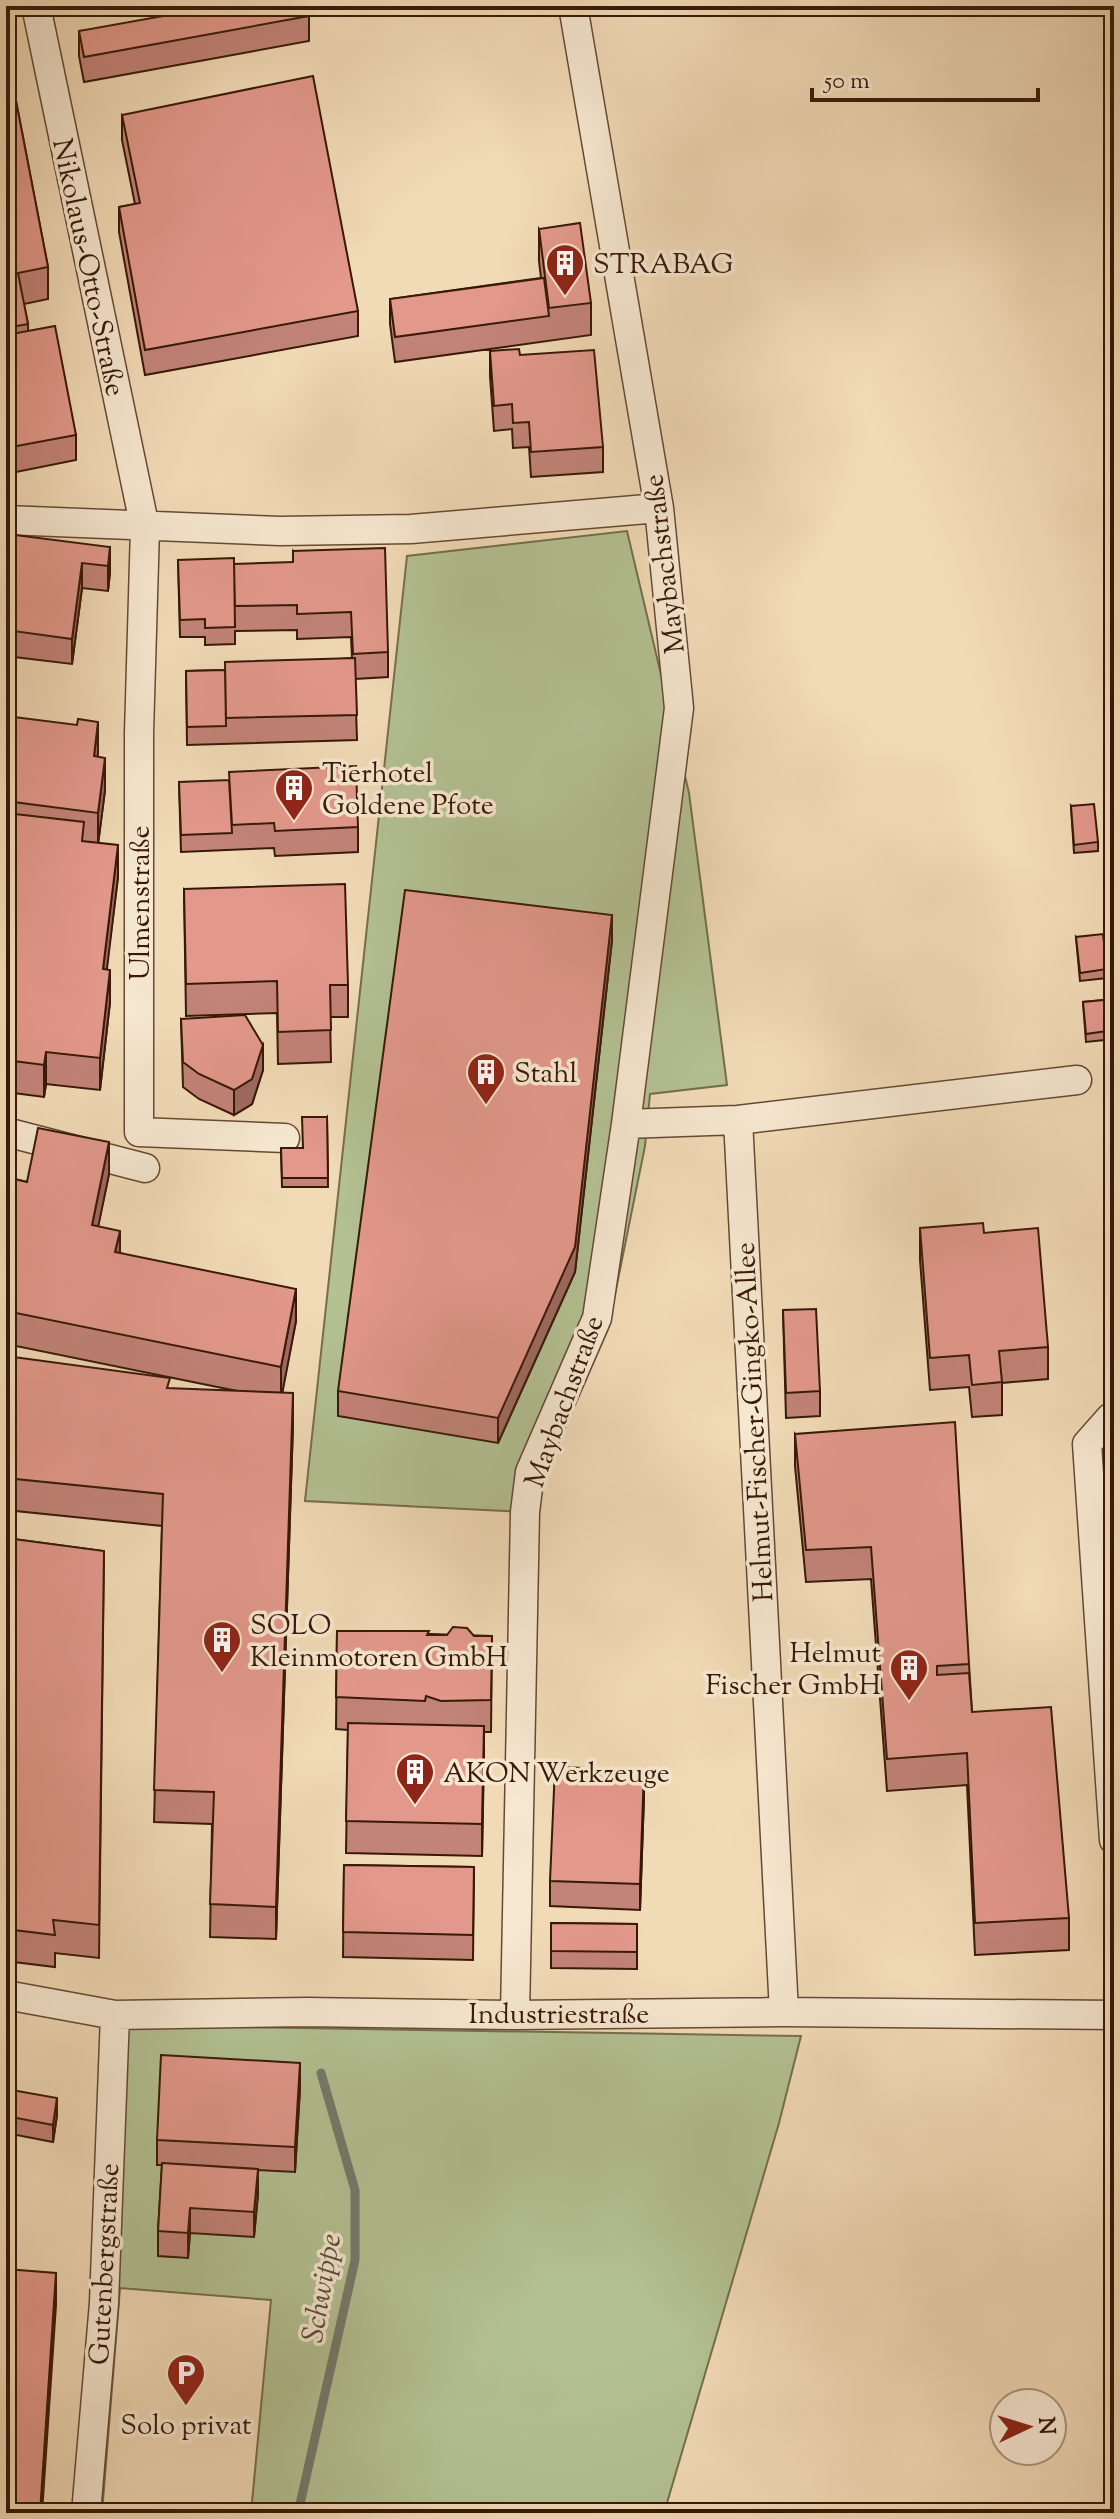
<svg xmlns="http://www.w3.org/2000/svg" width="1120" height="2519" font-family="'Sorts Mill Goudy',serif">
  <style>
    .green { fill: #b3c193; stroke: #766d4e; stroke-width: 2 }
    .lines { fill: none; stroke-linecap: round; stroke-linejoin: round }
    .stream { stroke: #737a6c; stroke-width: 9 }
    .minor-casing { stroke: #664934; stroke-width: 31 }
    .minor { stroke: #f6e7d0; stroke-width: 28 }
    .wall { fill: #c28378; stroke: #381908; stroke-width: 2 }
    .shaded-wall { fill: #9e6a61; stroke: #381908; stroke-width: 2 }
    .building { fill: #e2988b; stroke: #381908; stroke-width: 2 }
    .labels { text-anchor: middle; stroke-width: 7; stroke-linejoin: round; paint-order: stroke }
    .poi-label { font-size: 28px; fill: #381908; stroke: #f6e7d0; text-anchor: start }
    .street-label { font-size: 28px; fill: #381908; stroke: #f6e7d0 }
    .water-label { font-size: 30px; font-style: italic; fill: #564a3a; stroke: #f6e7d0 }
  </style>
  <rect width="100%" height="100%" fill="#f1dab6"/>
  <filter id="stains"><feTurbulence type="fractalNoise" baseFrequency=".0025" numOctaves="4"/><feColorMatrix values="0 0 0 0 .2 0 0 0 0 .09 0 0 0 0 .02 0 0 0 .5 -.17"/></filter>
  <radialGradient id="worn" r=".72"><stop offset=".6" stop-color="#630" stop-opacity="0"/><stop offset="1" stop-color="#630" stop-opacity=".3"/></radialGradient>
  <path class="green" d="M627 531 689 793 727 1085 650 1094 645 1146 608 1329 525 1512 305 1501 407 556Z
    M108 2025 801 2036 779 2123 664 2513H251L271 2300 120 2288 102 2513H81Z"/>
  <g class="lines">
    <path class="stream" d="M298 2513 355 2260V2190L321 2073"/>
    <defs>
      <path id="minor" d="M36 6 145 528 139 733V1132L285 1138
        M6 520 280 531 411 529 659 508
        M738 1120 784 2012
        M626 1124 738 1120 1077 1080
        M6 1132 145 1168
        M1110 1418 1087 1444 1114 1840
        M6 1995 115 2015 306 2012 515 2015 784 2012 1114 2015
        M515 2015 525 1512 530 1472 597 1318 626 1124 679 708 659 508 573 6
        M86 2513 104 2303 115 2015"/>
    </defs>
    <use href="#minor" class="minor-casing"/>
    <use href="#minor" class="minor"/>
  </g>
  <path class="wall" d="M309 16V41L84 82 79 56V31Z
    M6 49 48 267V299L24 304 28 324V331L76 435V460L6 474Z
    M122 115 358 311V336L145 375 119 232V207L135 204 122 140Z
    M539 229 591 303V335L395 362 390 324V299L541 278 539 261Z
    M490 351 520 355 603 447V472L531 477 529 447 513 448 512 429 494 431 490 376Z
    M110 547V572L108 591 82 588 72 664 6 656V574L10 575Z
    M293 551 388 652V677L355 679 357 740 187 745 186 671 225 670 352 658 351 637 297 639V630L235 631V644L205 645V637H180L178 560 234 575 293 562Z
    M6 716 98 757 105 790 98 843 118 877 106 970 110 1002 100 1090 46 1084 44 1097 6 1092Z
    M179 782 358 827V852L275 856 274 848 181 852Z
    M1071 806 1098 842V851L1074 853Z
    M184 889 348 985V1017H330L331 1062 278 1064 277 1013 186 1016Z
    M1076 937 1107 969V978L1080 981Z
    M612 940 575 1272 498 1443 338 1416V1391Z
    M1114 999V1039L1086 1042 1083 1002Z
    M181 1019 263 1070 252 1104 234 1115 199 1099 183 1087Z
    M327 1117 328 1187H282L281 1148H303Z
    M109 1174 98 1226 120 1253 296 1321 282 1392 293 1425 276 1939 210 1937 212 1824 154 1822 162 1526 6 1510V1356L170 1389 237 1391 6 1344V1177L27 1182Z
    M920 1228 984 1233 1048 1347V1379L1002 1383V1415L972 1417 969 1387 930 1390 920 1260Z
    M783 1310 820 1391V1416L786 1418Z
    M795 1434 969 1664 972 1712 1069 1918V1950L975 1955 967 1785 887 1791 871 1579 806 1582 795 1466Z
    M6 1538 104 1551 99 1958 55 1953V1967L6 1961Z
    M337 1631 492 1636 491 1732H484L482 1856 346 1853 348 1730 336 1729Z
    M644 1796 640 1910 550 1906V1881Z
    M344 1865 474 1867 473 1960 343 1957Z
    M551 1923 637 1924V1969L551 1968Z
    M300 2088 295 2172 258 2170V2194L254 2237 190 2233 188 2258 158 2256V2231L162 2165H157V2140Z
    M6 2089 57 2115 53 2142 6 2133Z"/>
  <path class="shaded-wall" d="M110 547V572L108 591V566Z
    M82 563V588L72 664V639Z
    M98 722V754L94 788V756Z
    M105 758V790L98 845V813Z
    M118 845V877L103 1002V969Z
    M612 915V940L575 1272 498 1443V1418Z
    M110 970V1002L100 1090V1058Z
    M263 1045V1070L252 1104 234 1115V1090Z
    M46 1052V1084L44 1097V1065Z
    M109 1142V1174L92 1257V1225Z
    M120 1231V1263L115 1252Z
    M296 1289V1321L281 1400V1367Z
    M293 1393V1425L276 1939V1907Z
    M484 1726V1758L482 1856V1824Z
    M644 1770V1796L640 1910V1884Z
    M300 2063V2088L295 2172V2147Z
    M57 2098V2115L53 2142V2125Z
    M258 2169V2194L254 2237V2212Z
    M190 2208V2233L188 2258V2233Z
    M56 2273V2305L42 2513H40Z"/>
  <path class="building" d="M219 6H307L309 16 84 57 79 31Z
    M6 49 48 267 18 273 28 324 6 328Z
    M313 76 358 311 145 350 119 207 140 203 122 115Z
    M580 223 591 303 549 308 539 229Z
    M544 278 549 316 395 337 390 299Z
    M55 326 76 435 6 448V335Z
    M519 349 520 355 594 350 603 447 531 452 529 422 513 423 512 404 494 406 490 351Z
    M15 535 110 547 108 566 82 563 72 639 6 630V574L10 575Z
    M385 548 388 652 353 654 351 612 297 614V605L235 606 234 564 293 562V551Z
    M234 558 235 627 205 628V619L180 620 178 560Z
    M355 658 357 715 226 718 225 662Z
    M225 670 226 726 187 727 186 671Z
    M6 716 77 725 78 719 98 722 94 756 105 758 98 813 6 801Z
    M356 766 358 827 275 831 274 823 232 825 229 772Z
    M229 780 232 833 181 835 179 782Z
    M1094 804 1098 842 1074 845 1071 806Z
    M6 813 84 822 82 841 118 845 103 969 110 970 100 1058 46 1052 44 1065 6 1060V857L10 858 12 841 6 840Z
    M345 884 348 985H330L331 1030 278 1032 277 981 186 984 184 889Z
    M405 890 612 915 575 1247 498 1418 338 1391Z
    M1103 934 1107 969 1080 973 1076 937Z
    M1114 999V1030L1086 1034 1083 1002Z
    M245 1015 263 1045 252 1079 234 1090 199 1074 183 1062 181 1019Z
    M302 1117H327L328 1178H282L281 1148H303Z
    M38 1128 109 1142 92 1225 120 1231 115 1252 296 1289 281 1367 6 1311V1177L27 1182Z
    M983 1223 984 1233 1038 1228 1048 1347 999 1351 1002 1382 972 1385 969 1355 930 1358 920 1228Z
    M816 1309 820 1391 786 1393 783 1310Z
    M6 1356 170 1378 167 1388 293 1393 276 1907 210 1904 214 1792 154 1790 163 1494 6 1478Z
    M955 1422 969 1664 937 1666V1675L969 1673 972 1712 1051 1707 1069 1918 975 1923 967 1753 887 1759 871 1547 806 1550 795 1434Z
    M6 1538 104 1551 99 1925 53 1920 55 1935 6 1929Z
    M453 1627 467 1628 474 1636H492L491 1700 441 1701 426 1696 425 1701 336 1697 337 1631H429L427 1635H447Z
    M348 1723 484 1726 482 1824 346 1821Z
    M555 1767 644 1770 640 1884 550 1881Z
    M344 1865 474 1867 473 1935 343 1932Z
    M551 1923 637 1924V1952L551 1951Z
    M161 2055 300 2063 295 2147 157 2140Z
    M6 2089 57 2098 53 2125 6 2116Z
    M162 2163 258 2169 254 2212 190 2208 188 2233 158 2231Z
    M6 2269 56 2273 40 2513H6Z"/>
  <defs>
    <symbol id="building-pin" viewBox="-11 -11 22 30"><path d="M0 17L-7.5 6A9.5 9.5 0 1 1 7.5 6Z" fill="#8f2418" stroke="#f6e7d0"/><path d="M-4-6H4V6H1V3H-1V6H-4ZM-2.5-4.3h1.7v1.8h-1.7ZM.8-4.3h1.7v1.8H.8ZM-2.5-1h1.7V.8h-1.7ZM.8-1h1.7V.8H.8Z" fill="#fff"/></symbol>
    <symbol id="parking-pin" viewBox="-11 -11 22 30"><path d="M0 17L-7.5 6A9.5 9.5 0 1 1 7.5 6Z" fill="#8f2418" stroke="#f6e7d0"/><path d="M-3.5-5.5H1a3.5 3.5 0 0 1 0 7H-1V5.5H-3.5ZM-1-3.4V-.6H.8a1.4 1.4 0 0 0 0-2.8Z" fill="#fff"/></symbol>
  </defs>
  <g fill-rule="evenodd">
    <use href="#building-pin" x="543" y="241" width="44" height="60"/>
    <use href="#building-pin" x="272" y="766" width="44" height="60"/>
    <use href="#building-pin" x="464" y="1050" width="44" height="60"/>
    <use href="#building-pin" x="200" y="1618" width="44" height="60"/>
    <use href="#building-pin" x="887" y="1646" width="44" height="60"/>
    <use href="#building-pin" x="393" y="1750" width="44" height="60"/>
    <use href="#parking-pin" x="164" y="2351" width="44" height="60"/>
  </g>
  <g class="labels">
    <g class="poi-label">
      <text x="593" y="273">STRABAG</text>
      <text x="322" y="782">Tierhotel<tspan x="322" dy="32">Goldene Pfote</tspan></text>
      <text x="514" y="1082">Stahl</text>
      <text x="250" y="1634">SOLO<tspan x="250" dy="32">Kleinmotoren GmbH</tspan></text>
      <text x="881" y="1662" text-anchor="end">Helmut<tspan x="881" dy="32">Fischer GmbH</tspan></text>
      <text x="443" y="1782">AKON Werkzeuge</text>
      <text x="186" y="2434" text-anchor="middle">Solo privat</text>
    </g>
    <g class="street-label">
      <text transform="translate(90 267) rotate(78)" y="10">Nikolaus-Otto-Straße</text>
      <text transform="translate(663 564) rotate(-97)" y="10">Maybachstraße</text>
      <text transform="translate(139 903) rotate(-90)" y="10">Ulmenstraße</text>
      <text transform="translate(563 1401) rotate(-70)" y="10">Maybachstraße</text>
      <text transform="translate(753 1422) rotate(-93)" y="10">Helmut-Fischer-Gingko-Allee</text>
      <text x="559" y="2023">Industriestraße</text>
      <text transform="translate(103 2264) rotate(-87)" y="10">Gutenbergstraße</text>
    </g>
    <g class="water-label">
      <text transform="translate(321 2288) rotate(-80)" y="10">Schwippe</text>
    </g>
  </g>
  <rect width="1120" height="2519" fill="none" stroke="#f1dab6" stroke-width="32"/>
  <rect x="8" y="8" width="1104" height="2503" fill="none" stroke="#381908" stroke-width="4"/>
  <rect x="16" y="16" width="1088" height="2487" fill="none" stroke="#381908" stroke-width="2"/>
  <g transform="translate(1028 2427) rotate(86)"><circle r="38" fill="#f6e7d0" stroke="#aa9580" stroke-width="2"/>
  <path d="M0-6L14 30L0 20L-14 30Z" fill="#8f2418"/>
  <text y="-12" font-size="22" font-weight="bold" text-anchor="middle" fill="#381908">N</text>
  </g>
  <path d="M812 88v12h226v-12" fill="none" stroke="#381908" stroke-width="4"/>
  <text x="824" y="88" font-size="24" fill="#381908" stroke="#f6e7d0" stroke-width="6" paint-order="stroke">50 m</text>
  <rect width="100%" height="100%" filter="url(#stains)"/>
  <rect width="100%" height="100%" fill="url(#worn)"/>
</svg>
